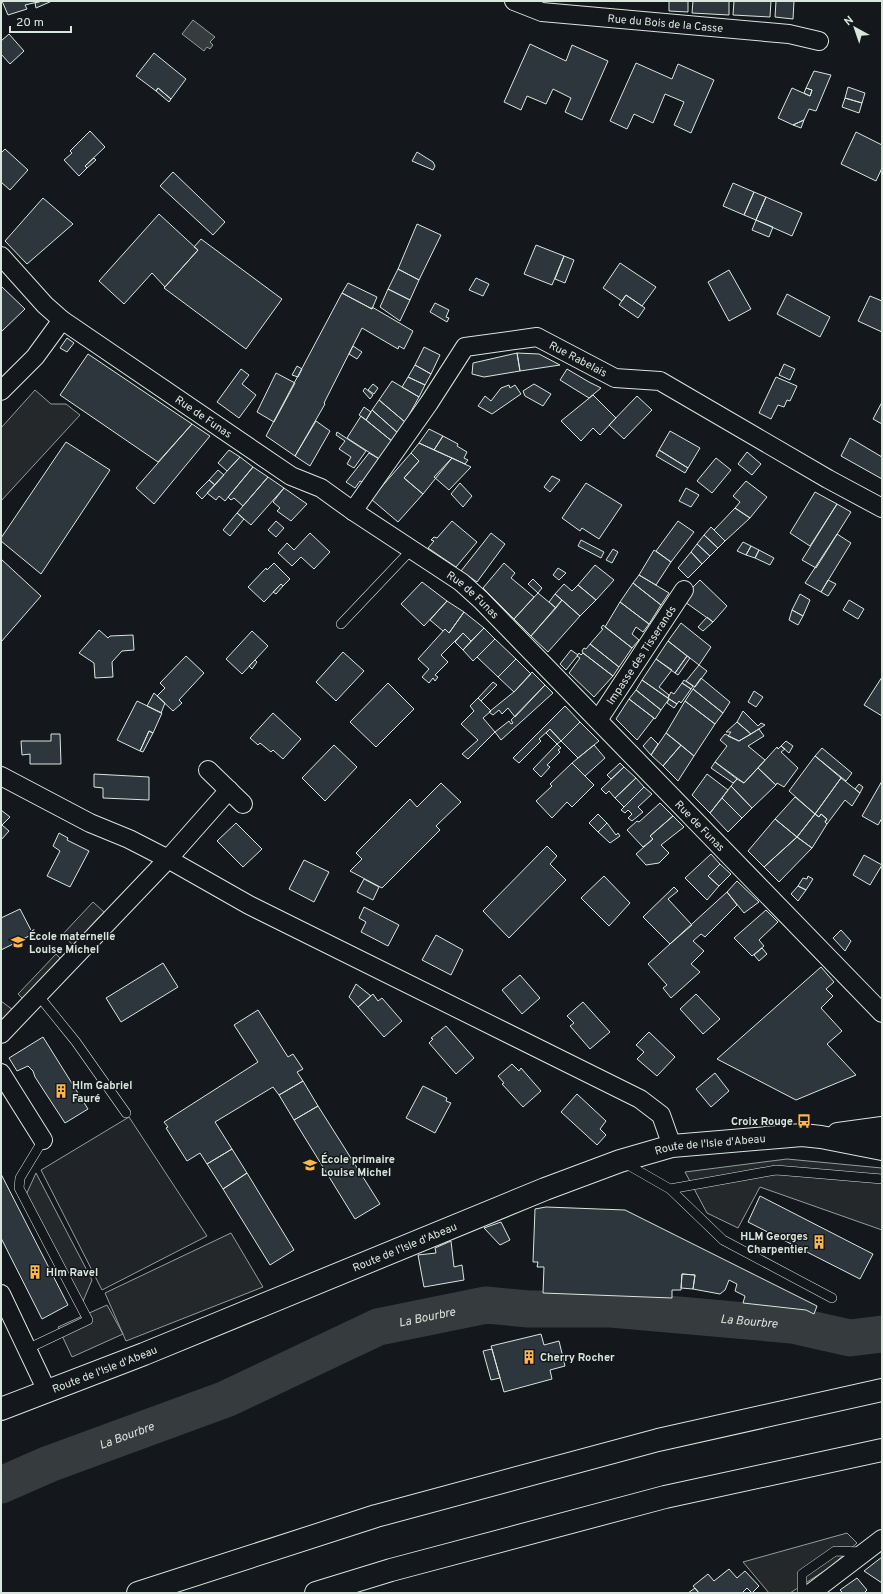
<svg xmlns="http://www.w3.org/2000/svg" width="883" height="1594" font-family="Overpass,sans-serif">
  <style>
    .green { fill: #202428; stroke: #939e99 }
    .parking { fill: #24282b; stroke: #939e99 }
    .water { fill: #363b3e; stroke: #939e99 }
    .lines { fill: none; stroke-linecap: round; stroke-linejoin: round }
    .river { stroke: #363b3e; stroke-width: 37 }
    .building { fill: #2c363c; stroke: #d8e6dc }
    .lane-casing { stroke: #d8e6dc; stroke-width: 10 }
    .street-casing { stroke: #d8e6dc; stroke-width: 20 }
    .secondary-casing { stroke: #d8e6dc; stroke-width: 24 }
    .highway-casing { stroke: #d8e6dc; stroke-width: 24 }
    .lane { stroke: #14181c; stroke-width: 9 }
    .street { stroke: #14181c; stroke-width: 18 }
    .secondary { stroke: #14181c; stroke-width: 22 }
    .highway { stroke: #14181c; stroke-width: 22 }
    .labels { text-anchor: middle; stroke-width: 3; stroke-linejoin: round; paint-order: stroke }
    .street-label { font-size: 11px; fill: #d8e6dc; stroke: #14181c }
    .poi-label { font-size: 11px; font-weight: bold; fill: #d8e6dc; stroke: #14181c; text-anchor: start }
    .water-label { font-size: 12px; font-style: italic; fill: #d8e6dc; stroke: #14181c }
  </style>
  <rect width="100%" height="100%" fill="#14181c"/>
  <path class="green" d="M129 1117 207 1236 102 1290 41 1170Z"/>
  <path class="parking" d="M35 390 51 404H66L80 415 1 501V428Z
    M93 902 104 912 73 945 62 935Z
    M56 954 60 958 23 999 18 994Z
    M1 1001 13 1010 1 1025Z
    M787 1159 882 1168V1230L760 1187 738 1228 707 1213 685 1172Z
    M36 1173 92 1280 81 1306 25 1197Z
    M231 1233 263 1287 126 1341 105 1293Z
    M107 1305 123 1334 72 1357 58 1327Z
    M847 1533 857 1543 829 1568 790 1593H769L743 1562Z"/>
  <path class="water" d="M193 20 215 37 210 42 213 45 210 49 207 47 204 51 182 34Z"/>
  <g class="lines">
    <path class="river" id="s1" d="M1 1485 49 1464 226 1399 378 1327 486 1305 529 1309H611L792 1325 850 1338 882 1334"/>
  </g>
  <path class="building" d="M2 1H42L25 5 27 9 8 15Z
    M42 1H52L36 8 35 3Z
    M669 1H688V12L669 11Z
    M693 1H729V15L692 13Z
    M734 1H771L770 17 733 15Z
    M776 1H794L793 19 775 17Z
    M9 34 24 51 10 64 1 54V41Z
    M530 44 566 61 572 45 608 61 582 120 565 112 571 98 553 89 546 104 527 96 521 110 504 102Z
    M154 53 186 79 171 99 158 88 156 91 136 76Z
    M636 63 672 79 678 64 714 80 691 133 674 125 684 102 665 94 653 123 634 114 627 129 610 121Z
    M814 71 831 75 816 111 809 109 804 120 793 125 778 118 792 88 810 96 812 90 806 88Z
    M848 87 865 93 862 103 845 98Z
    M158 88 171 99 169 102 156 91Z
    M806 88 812 90 810 96 804 93Z
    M845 98 862 103 859 113 842 107Z
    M804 120 801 128 793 125Z
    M90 131 105 147 85 166 87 168 79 176 64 160 72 153 70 151Z
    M856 132 882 145V168L876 181 841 164Z
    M5 149 28 170 10 190 1 182V153Z
    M417 152 433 162 435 166 433 170 412 161Z
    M94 158 96 160 87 168 85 166Z
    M173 172 225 222 213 235 160 186Z
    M733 183 754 192 744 215 723 206Z
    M754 192 766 197 756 220 744 215Z
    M766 197 802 213 792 236 756 220Z
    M43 198 73 224 27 264 5 241Z
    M159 214 198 250 165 287 152 273 124 304 99 281Z
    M756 220 773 227 769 237 752 230Z
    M417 224 441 235 419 280 398 269Z
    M201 239 282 299 246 349 164 288 198 250 194 247Z
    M536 245 564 256 552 285 524 274Z
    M564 256 574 260 565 283 555 279Z
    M620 263 656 287 642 306 626 295 622 301 603 288Z
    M398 269 419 280 410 300 388 289Z
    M729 270 751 309 729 321 708 282Z
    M476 278 489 284 483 296 469 290Z
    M348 283 377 297 372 309 342 293Z
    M1 286 25 309 1 332Z
    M388 289 410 300 400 321 380 307Z
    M342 293 372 309V307L413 331 404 349 399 346 398 349 362 328 324 403 325 404 295 456 266 436Z
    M787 294 830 317 820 337 777 314Z
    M626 295 645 308 638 318 619 305Z
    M870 296 882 301V332L858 321Z
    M435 303 449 310 446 317 449 318 447 322 430 312Z
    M67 338 74 343 67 352 60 348Z
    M353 346 362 352 357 359 349 354Z
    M424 347 440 355 431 374 415 365Z
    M517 353 539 354 560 365 520 371Z
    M517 353 520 371 484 377 472 374 473 363Z
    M88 354 192 424 158 462 60 395Z
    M784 364 795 369 790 380 779 375Z
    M415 365 431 374 425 385 408 377Z
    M297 366 302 369 298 377 292 375Z
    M241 369 249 375 242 384 256 395 239 418 217 402Z
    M567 369 589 382 601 388 589 398 560 380Z
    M276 373 295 383 274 422 257 412Z
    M408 377 425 385 419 397 402 387Z
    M776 377 797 386 790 401 787 400 784 407 778 405 771 419 759 413Z
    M392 381 419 397 405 422 379 400Z
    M373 384 378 388 374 394 368 390Z
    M534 384 551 394 543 406 525 396 523 391Z
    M509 385 510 388 515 385 521 394 492 414 478 406 485 396 491 401 501 388Z
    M365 388 373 395 370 399 363 391Z
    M593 395 616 418 600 435 593 428 581 441 561 421Z
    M637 396 652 410 624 439 609 425Z
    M379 400 405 422 398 433 372 410Z
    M882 402V424L873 419Z
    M364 407 371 412 366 420 359 415Z
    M372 410 398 433 393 442 366 420Z
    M361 416 393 442 381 460 347 438Z
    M316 421 330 431 310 466 295 456Z
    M192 424 210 436 154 504 136 488Z
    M429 429 443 436 434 450 419 443Z
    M670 431 700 448 688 468 659 450Z
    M337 432 366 451 354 468 347 464 351 457 339 449 345 441 336 435Z
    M443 436 458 444 457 446 467 452 464 458 468 460 465 464 434 450Z
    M850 438 882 457V479L841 456Z
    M66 442 110 470 41 574 1 541V538Z
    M419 443 452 458 423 494 404 478 419 461 411 453Z
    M229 450 240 457 227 471 218 463Z
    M659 450 688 468 685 473 656 456Z
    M747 452 761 464 752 475 738 464Z
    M369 453 381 460 364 483 360 481 355 488 346 482Z
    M411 453 419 461 404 478 423 494 398 522 371 499Z
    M240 457 253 467 225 501 219 496 216 500 207 493Z
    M452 458 471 467 449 490 434 477Z
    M716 458 731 470 712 493 697 481Z
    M253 467 268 477 243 506 234 498 231 500 228 497Z
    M218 470 224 475 215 485 209 480Z
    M552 476 560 480 550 492 544 487Z
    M268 477 284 488 251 525 237 513Z
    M209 480 215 485 202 499 196 493Z
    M746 481 767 497 750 518 735 508 740 502 733 496Z
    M460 483 472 496 463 507 451 494Z
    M586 483 622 505 599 539 582 528 580 531 562 518Z
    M284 488 307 504 291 521 277 511 280 508 273 502Z
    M686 488 699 495 691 507 679 501Z
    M815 492 837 504 810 546 790 533Z
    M837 504 851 512 816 568 802 560Z
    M735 508 750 518 725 541 714 530Z
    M237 513 244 519 230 536 223 530Z
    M276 521 284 528 276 537 268 530Z
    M452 521 477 542 456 567 428 548 434 541 431 540 434 537 437 538Z
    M678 521 694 532 671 562 656 551Z
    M711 527 725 541 718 548 704 535Z
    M310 533 330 552 314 569 301 557 292 566 278 553 287 543 294 550Z
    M491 533 505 544 477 582 461 571Z
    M837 534 851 543 821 592 805 583Z
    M704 535 718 548 710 556 697 544Z
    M581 540 604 552 601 558 578 546Z
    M743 542 751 546 746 555 737 551Z
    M697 544 710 556 702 564 691 552Z
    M751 546 759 550 755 558 746 555Z
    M613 549 618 552 612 563 606 560Z
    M654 550 671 562 656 585 639 575Z
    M759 550 774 558 770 565 755 558Z
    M691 552 702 564 688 578 678 568Z
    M1 559 41 596 1 642Z
    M274 563 290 579 283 586 281 584 264 602 248 587 266 568 267 570Z
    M504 563 515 573 511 578 534 597 514 619 483 588Z
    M595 565 614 580 596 600 578 585Z
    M558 568 566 573 559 580 553 575Z
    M639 575 669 593 661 605 633 583Z
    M533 579 542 588 538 593 528 584Z
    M700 580 727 606 713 622 685 602 693 593 690 590Z
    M828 580 836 584 828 596 821 592Z
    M422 582 447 601 424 626 401 604Z
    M633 583 661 605 649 624 620 602Z
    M281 584 283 586 276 594 273 592Z
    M564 584 572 591 578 585 596 600 580 616 555 594Z
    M538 593 556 608 531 636 514 619Z
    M555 594 562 600 556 608 549 602Z
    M800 594 810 600 803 616 792 610Z
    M562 600 580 616 548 652 531 636Z
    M849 600 864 609 858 619 843 610Z
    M447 601 464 612 449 633 445 629 443 631 430 620Z
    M620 602 649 624 643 632 636 627 632 634 639 640 632 648 605 627Z
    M792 610 803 616 798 625 789 620Z
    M464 612 484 628 471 641 463 633 441 655 448 662 435 675 438 677 435 681 433 678 429 683 422 677 429 669 418 659 445 629 449 633Z
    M707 617 713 622 703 631 698 627Z
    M681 623 711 647 699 665 668 641Z
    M603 625 632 648 619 667 590 644 603 629 601 628Z
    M484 628 495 639 473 661 463 650Z
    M99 630 108 638 110 636 133 635 134 650 122 651 112 662 113 677 95 678 94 663 79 653Z
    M252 631 268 646 242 674 226 659Z
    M463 633 471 641 463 650 455 642Z
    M495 639 516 659 498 677 477 657Z
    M668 641 687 656 675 673 656 659Z
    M590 644 619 667 613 676 583 653 582 651 584 648 586 649Z
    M571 650 578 655 566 670 560 664Z
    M343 652 364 671 336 701 316 682Z
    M579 653 581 655 583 653 613 676 594 697 569 673 580 658 577 656Z
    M186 656 204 673 179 700 182 703 173 711 157 696 165 688 160 683Z
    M687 656 690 658 678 675 675 673Z
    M516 659 531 674 514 692 498 677Z
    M656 659 672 670 659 687 669 695 668 698 642 680Z
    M255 660 257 662 252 669 249 666Z
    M699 665 707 671 695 687 686 681Z
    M532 672 545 685 515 717 508 708 502 714 499 710 493 715 489 712 515 691Z
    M882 677V716L864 705Z
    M701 678 730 702 723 713 693 689Z
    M642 680 669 699 661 710 636 690Z
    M684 680 693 686 691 689 682 683Z
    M493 682 497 685 481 701 478 698Z
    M388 683 414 709 376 747 350 722Z
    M682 683 691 689 681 703 679 701 677 704 668 698 671 692 674 694Z
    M545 685 553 693 501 740 495 732 509 721 511 724 513 723 511 720Z
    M693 689 723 713 715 724 685 701Z
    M636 690 661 710 655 719 629 699Z
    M754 691 763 697 756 707 748 702Z
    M154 693 165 703 161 713 147 706Z
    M478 698 491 711 483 718 495 732 468 759 462 754 478 740 461 724 474 711 470 706Z
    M629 699 654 718 637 740 616 719Z
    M669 699 677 704 674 708 667 703Z
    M137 701 162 713 153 733 149 731 140 751 117 740Z
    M685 701 715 724 694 756 666 733Z
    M565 706 580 722 561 741 550 729 539 739 541 741 519 763 513 758Z
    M743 711 758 726 761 723 765 725 751 734 737 722Z
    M273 713 301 739 283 759 273 750 271 752 260 743 258 745 250 738Z
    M580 722 599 741 578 758 561 741Z
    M737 722 751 734 739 741 730 737 728 736 731 732H726Z
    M550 729 561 741 557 744 546 733Z
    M759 729 764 736 748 746 765 760 744 783 715 762 727 746 720 740 725 734 739 741Z
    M149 731 153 733 143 752 140 751Z
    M666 733 681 745 663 766 651 755Z
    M51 734H60L61 764H30V754L22 755 21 741H51Z
    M651 737 658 744 651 755 643 746Z
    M786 741 793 746 789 753 781 746Z
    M557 744 561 748 558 750 560 752 547 765 550 767 541 777 533 769Z
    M334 745 357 767 325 801 302 778Z
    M594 745 605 758 585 776 572 763Z
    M681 745 694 756 678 781 663 766Z
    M781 746 785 749 781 752 798 768 784 787 777 783 776 785 758 768 777 747 778 749Z
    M822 748 852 773 846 781 815 756Z
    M815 756 841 778 815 814 789 791Z
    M715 762 737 779 733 783 711 768Z
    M572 763 594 785 572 807 567 802 552 818 536 801 552 786 550 784Z
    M620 763 624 767 611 779 607 775Z
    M624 767 636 778 615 798 609 791 606 794 601 789Z
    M758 768 776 785 752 808 731 786 737 779 744 783Z
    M94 774 149 777V800L103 798V788L94 787Z
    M707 774 728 790 710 813 692 795Z
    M636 778 644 787 624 807 615 798Z
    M841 778 860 793 852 806 845 800 827 824 825 822 827 819 821 814 819 817 815 814Z
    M882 781V818L878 825 862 816Z
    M441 783 461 802 436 826 440 830 382 888 350 871 362 859 356 853 410 799 417 807Z
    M859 784 863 787 860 793 855 789Z
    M731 786 752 808 742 818 722 798Z
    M644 787 652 794 638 807 643 812 632 821 628 818 632 814 628 810 625 813 621 810Z
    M795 797 815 814 797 837 775 819Z
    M722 798 742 818 728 832 710 813Z
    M660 803 673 816 650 836 653 839 643 847 627 830 637 821 639 822Z
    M1 810 10 817 2 825 9 831 1 840Z
    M598 814 607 823 598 832 589 823Z
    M815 814 819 817 821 814 827 819 825 822 827 824 812 848 797 837Z
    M673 816 684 827 661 845 669 853 659 863 646 865 636 854 653 839 650 836Z
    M775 819 797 837 764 867 748 851Z
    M236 823 262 849 243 867 217 841Z
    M607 823 616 835 618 833 620 836 610 843 598 832Z
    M59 833 68 838 67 840 89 851 70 887 47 876 60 851 53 846Z
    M797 837 812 848 779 882 764 867Z
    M547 846 557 856 550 864 566 880 509 938 483 911Z
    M711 854 720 864 708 876 719 886 707 900 685 878Z
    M864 855 882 865 870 885 853 875Z
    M304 860 329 872 314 902 289 889Z
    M720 864 731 874 719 886 708 876Z
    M604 876 630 903 609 926 581 898Z
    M808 876 813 879 806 890 798 886 803 878 807 879Z
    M364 879 379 887 373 900 357 892Z
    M737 881 759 902 744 913 727 892Z
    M798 886 806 890 798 901 791 894Z
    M674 887 678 891 668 899 692 925 670 944 643 917Z
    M727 892 737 905 705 937 701 934 693 941 704 951 691 964 700 972 671 998 663 988 667 985 648 964Z
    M364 907 399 925 388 946 361 932 366 922 359 918Z
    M20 909 33 934 1 950V918Z
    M766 910 778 922 759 940 764 946 752 956 734 938Z
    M841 930 851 941 845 951 833 938Z
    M436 935 463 950 451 975 422 960Z
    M762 948 767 954 759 961 754 955Z
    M163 963 178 987 121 1022 106 998Z
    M821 967 834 982 826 989 833 996 821 1008 842 1031 827 1044 856 1075 796 1100 717 1059Z
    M520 975 540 998 522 1014 502 990Z
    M356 984 371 996 358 1007 349 997Z
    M373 994 378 1001 382 998 402 1021 384 1037 358 1007Z
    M696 994 720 1019 703 1034 680 1009Z
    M583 1002 610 1032 590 1049 570 1026 574 1023 567 1016Z
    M258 1010 288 1057 293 1054 303 1069 297 1072 303 1081 279 1095 273 1087 215 1122 232 1149 207 1164 200 1153 187 1161 166 1128 168 1127 164 1122 258 1062 234 1025Z
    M446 1026 474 1058 456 1074 429 1043 433 1039 431 1038Z
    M649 1032 675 1057 657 1076 637 1059 644 1052 636 1045Z
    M43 1037 88 1109 65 1123 35 1077 33 1071 28 1066 17 1071 9 1058Z
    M512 1064 519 1071 521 1068 541 1091 523 1107 502 1084 504 1083 498 1076Z
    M715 1073 729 1091 711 1107 696 1089Z
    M303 1081 318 1106 294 1120 279 1095Z
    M423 1086 447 1098 446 1101 451 1103 435 1133 406 1118Z
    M577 1094 606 1121 600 1129 606 1135 597 1145 561 1112Z
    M318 1106 380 1204 355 1219 294 1120Z
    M232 1149 247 1173 223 1189 207 1164Z
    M247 1173 294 1250 270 1265 223 1189Z
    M1 1174 68 1305 42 1319 1 1238Z
    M760 1196 873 1254 860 1279 748 1222Z
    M546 1207 625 1210 817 1306 814 1314 806 1310 743 1303 745 1296 735 1291 737 1284 729 1280 725 1290 720 1294 693 1289 695 1275 682 1274 681 1290H672V1298L543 1293 544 1267H537L538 1262H533L535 1209Z
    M501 1222 510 1240 500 1245 484 1228Z
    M451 1241 454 1267 462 1265 464 1280 424 1287 418 1255 436 1253 435 1248Z
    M682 1274 695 1275 693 1289 681 1288Z
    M541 1334 544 1345 559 1341 565 1366 550 1370 552 1379 504 1392 491 1346Z
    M492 1349 500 1378 491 1380 483 1351Z
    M882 1557V1583L864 1571Z
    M729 1569 737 1578 745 1571 759 1586 752 1593 747 1588 742 1593H699L693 1586 708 1574 714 1581Z
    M857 1578 867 1590 864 1593H843L840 1590Z
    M695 1588 699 1593H688Z"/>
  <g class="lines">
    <defs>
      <path id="lane" d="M341 624 412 549
        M38 995 76 1042 126 1113
        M623 1162 670 1189 776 1170 882 1179
        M670 1189 723 1240 832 1298
        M27 1349 88 1320 19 1188 20 1178 43 1140
        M802 1593V1574L835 1551 863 1552"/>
      <g id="street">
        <path id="s2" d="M514 1 542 12 789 34 819 41"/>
        <path id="s3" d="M1 256 45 305 62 320 291 476 321 488 353 511 461 582 481 600 882 1013"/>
        <path d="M1 391 35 357 62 320"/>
        <path id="s4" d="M353 511 429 403 465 347 537 337 615 378 660 381 828 479 882 508"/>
        <path id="s5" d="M598 720 684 590"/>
        <path d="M208 770 243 804"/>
        <path d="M1 776 90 823 129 839 168 859 249 905 640 1099 661 1115 672 1146"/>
        <path d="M1 1034 168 859 229 790"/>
        <path d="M1 1073 43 1140"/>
        <path d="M1 1294 47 1391"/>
        <path d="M811 1593 882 1539"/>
      </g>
      <g id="secondary">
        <path d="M838 1134 882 1128"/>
        <path id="s6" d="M1 1409 144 1354 545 1189 620 1161 672 1146 802 1135 821 1137 882 1149"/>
      </g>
      <path id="highway" d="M138 1593 376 1516 658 1440 882 1390
        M316 1593 391 1570 665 1497 882 1450"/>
    </defs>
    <use href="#lane" class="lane-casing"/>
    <use href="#street" class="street-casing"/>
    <use href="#secondary" class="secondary-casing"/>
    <use href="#highway" class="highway-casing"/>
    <use href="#lane" class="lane"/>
    <use href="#street" class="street"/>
    <use href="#secondary" class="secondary"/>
    <use href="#highway" class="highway"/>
  </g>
  <defs>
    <symbol id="school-bare" viewBox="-9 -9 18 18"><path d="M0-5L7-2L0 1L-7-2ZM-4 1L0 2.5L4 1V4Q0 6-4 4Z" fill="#ffb74d" stroke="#14181c" stroke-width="2.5" paint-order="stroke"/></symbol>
    <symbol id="building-bare" viewBox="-9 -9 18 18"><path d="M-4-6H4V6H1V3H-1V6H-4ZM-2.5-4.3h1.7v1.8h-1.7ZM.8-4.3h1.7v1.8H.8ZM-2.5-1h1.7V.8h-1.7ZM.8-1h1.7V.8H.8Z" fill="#ffb74d" stroke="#14181c" stroke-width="2.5" paint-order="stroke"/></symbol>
    <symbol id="bus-bare" viewBox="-9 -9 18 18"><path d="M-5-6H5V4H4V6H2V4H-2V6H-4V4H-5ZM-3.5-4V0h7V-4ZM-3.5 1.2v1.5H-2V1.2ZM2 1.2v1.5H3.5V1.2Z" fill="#ffb74d" stroke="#14181c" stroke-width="2.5" paint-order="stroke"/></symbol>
  </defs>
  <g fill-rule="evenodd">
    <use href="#school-bare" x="8" y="932" width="20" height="20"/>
    <use href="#building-bare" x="51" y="1081" width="20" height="20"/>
    <use href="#bus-bare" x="794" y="1111" width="20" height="20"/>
    <use href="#school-bare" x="300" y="1155" width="20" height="20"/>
    <use href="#building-bare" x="809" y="1232" width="20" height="20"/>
    <use href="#building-bare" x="25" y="1262" width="20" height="20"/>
    <use href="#building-bare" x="519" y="1347" width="20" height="20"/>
  </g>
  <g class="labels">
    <g class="street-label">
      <text dy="4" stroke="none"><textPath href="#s2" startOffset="154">Rue du Bois de la Casse</textPath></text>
      <text dy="4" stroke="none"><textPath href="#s4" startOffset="318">Rue Rabelais</textPath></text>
      <text dy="4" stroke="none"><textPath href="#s3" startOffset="260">Rue de Funas</textPath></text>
      <text dy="4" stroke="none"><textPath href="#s3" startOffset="584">Rue de Funas</textPath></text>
      <text dy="4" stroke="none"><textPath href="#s5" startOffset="78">Impasse des Tisserands</textPath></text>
      <text dy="4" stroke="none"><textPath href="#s3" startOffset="908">Rue de Funas</textPath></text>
      <text dy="4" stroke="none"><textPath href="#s6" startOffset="759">Route de l'Isle d'Abeau</textPath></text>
      <text dy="4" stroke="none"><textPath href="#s6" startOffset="435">Route de l'Isle d'Abeau</textPath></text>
      <text dy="4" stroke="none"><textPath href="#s6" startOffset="111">Route de l'Isle d'Abeau</textPath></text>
    </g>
    <g class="poi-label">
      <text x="29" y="940">École maternelle<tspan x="29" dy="13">Louise Michel</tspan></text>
      <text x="72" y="1089">Hlm Gabriel<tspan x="72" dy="13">Fauré</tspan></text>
      <text x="793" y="1125" text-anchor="end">Croix Rouge</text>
      <text x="321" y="1163">École primaire<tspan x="321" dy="13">Louise Michel</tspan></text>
      <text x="808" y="1240" text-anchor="end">HLM Georges<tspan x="808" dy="13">Charpentier</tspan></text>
      <text x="46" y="1276">Hlm Ravel</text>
      <text x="540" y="1361">Cherry Rocher</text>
    </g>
    <g class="water-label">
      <text dy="4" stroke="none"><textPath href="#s1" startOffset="459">La Bourbre</textPath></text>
      <text dy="4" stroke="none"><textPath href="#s1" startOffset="783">La Bourbre</textPath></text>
      <text dy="4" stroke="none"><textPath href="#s1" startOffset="135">La Bourbre</textPath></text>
    </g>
  </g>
  <rect width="883" height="1594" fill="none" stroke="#d8e6dc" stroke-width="4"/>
  <g transform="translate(855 28) rotate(320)" stroke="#14181c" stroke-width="3" paint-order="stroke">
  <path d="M0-3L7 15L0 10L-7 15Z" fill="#d8e6dc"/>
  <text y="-6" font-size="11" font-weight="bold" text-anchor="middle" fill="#d8e6dc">N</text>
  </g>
  <path d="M10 26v6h61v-6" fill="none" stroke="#d8e6dc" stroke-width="2"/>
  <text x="16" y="26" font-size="12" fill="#d8e6dc" stroke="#14181c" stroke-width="3" paint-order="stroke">20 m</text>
</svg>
